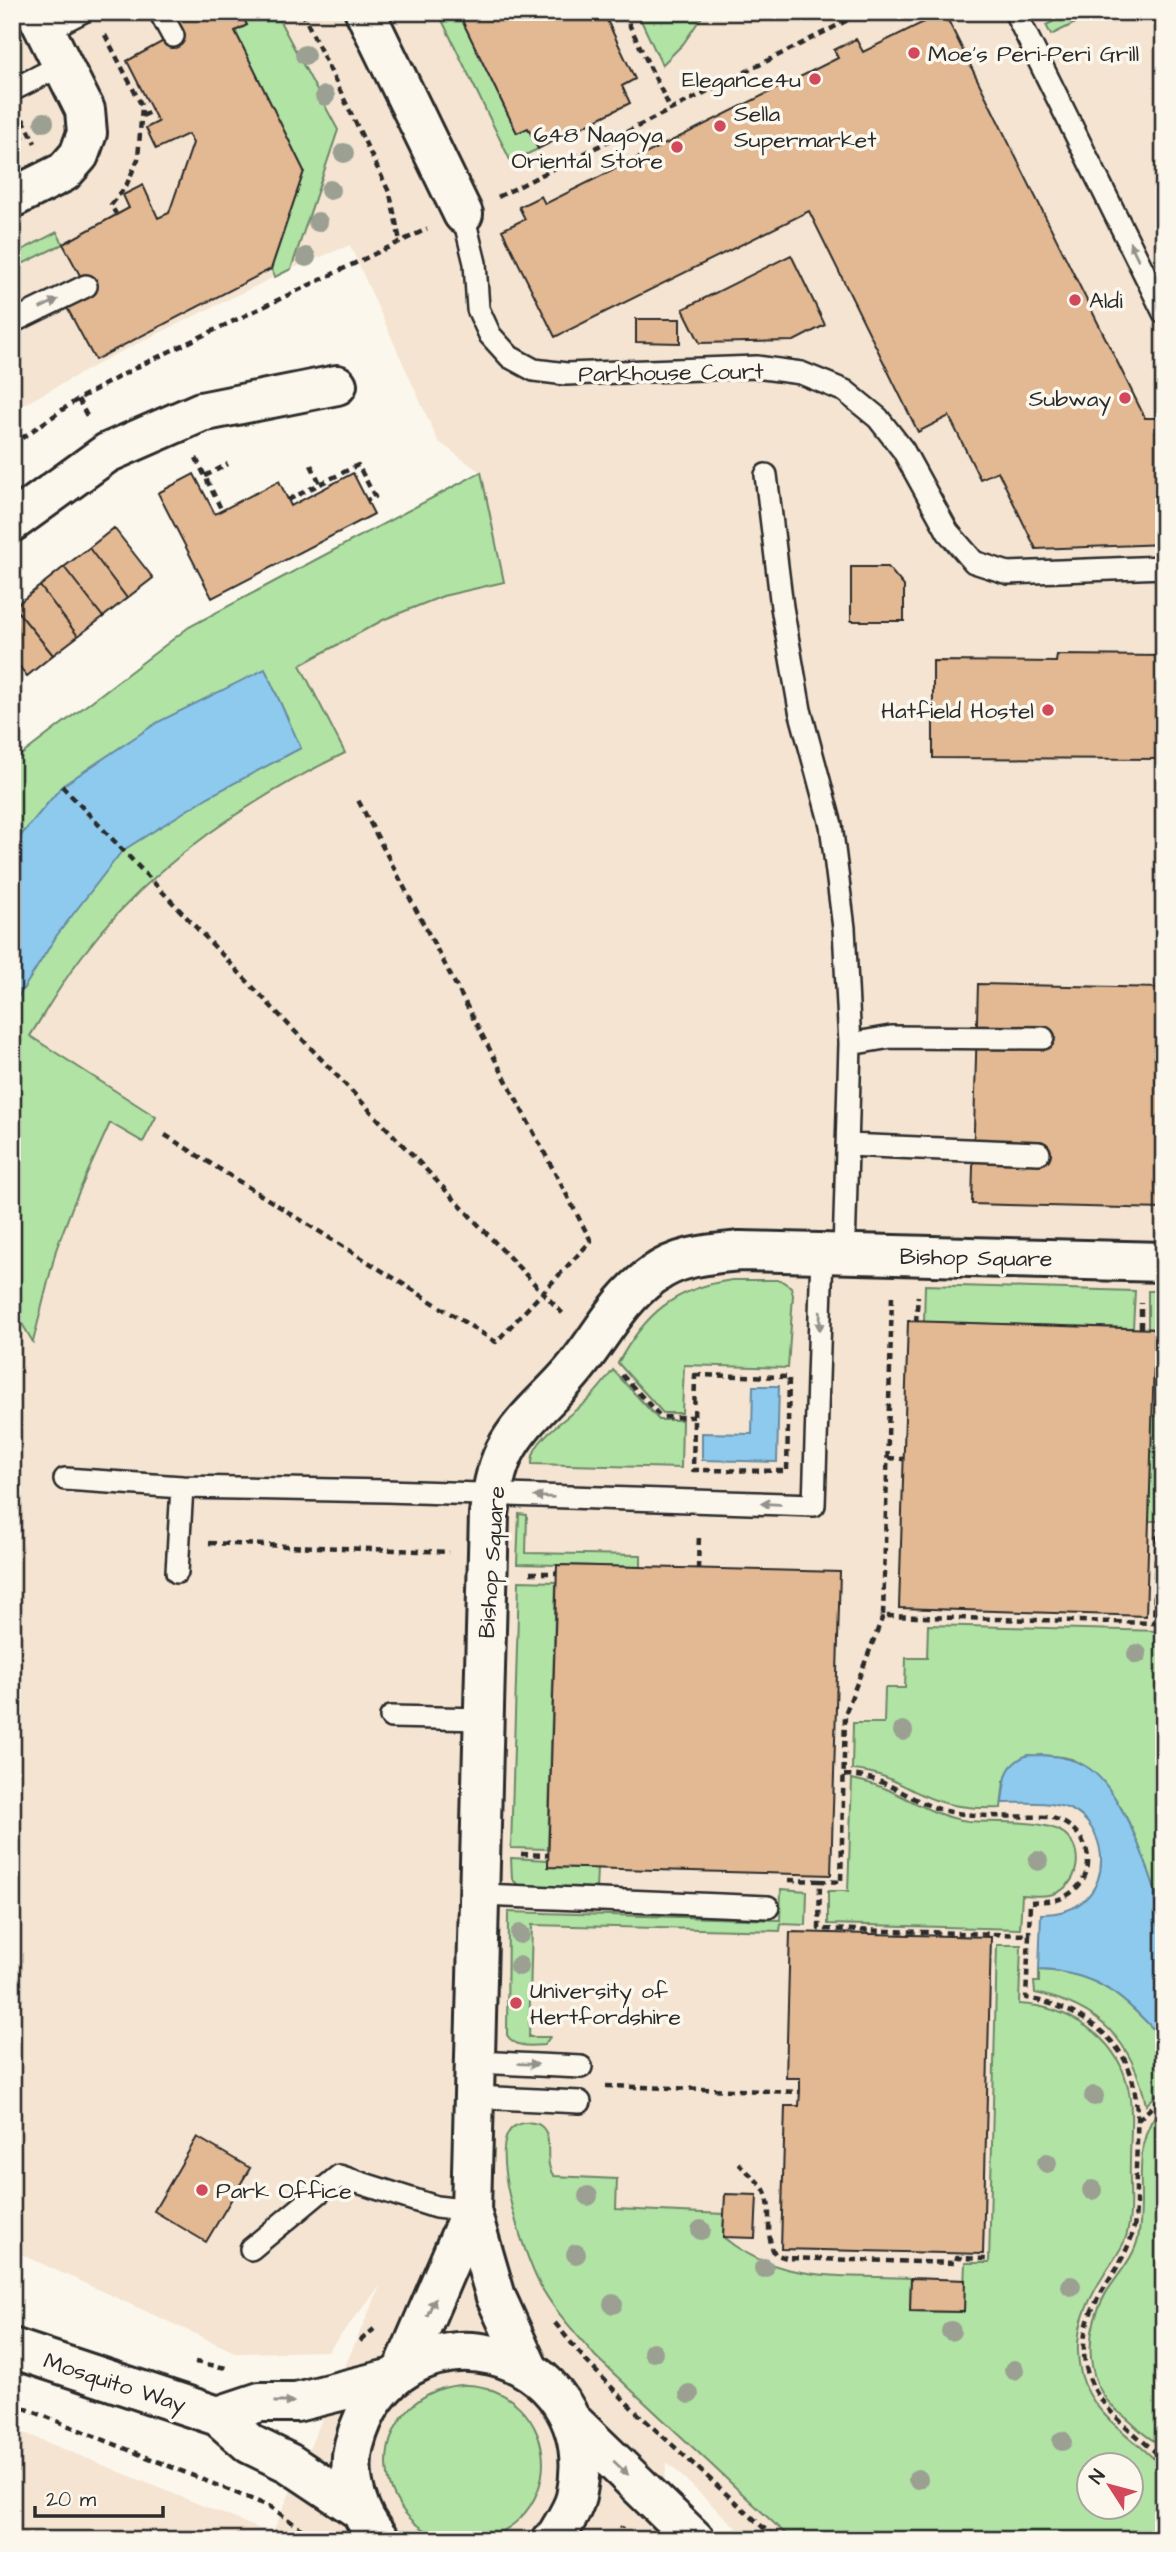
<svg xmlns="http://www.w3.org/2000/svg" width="1176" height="2552" font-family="'Architects Daughter',sans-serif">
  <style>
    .built { fill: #f4e4d1; fill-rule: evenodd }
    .green { fill: #b0e3a4; stroke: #6e8768; stroke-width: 2; fill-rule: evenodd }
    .water { fill: #8ecaee; stroke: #668aa0; stroke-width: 2 }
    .building { fill: #e3b993; stroke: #2b2b2b; stroke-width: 2 }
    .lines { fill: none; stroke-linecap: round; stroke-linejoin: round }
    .lane-casing { stroke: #2b2b2b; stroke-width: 26 }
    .street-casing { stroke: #2b2b2b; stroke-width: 44 }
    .secondary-casing { stroke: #2b2b2b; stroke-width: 44 }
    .path { stroke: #2b2b2b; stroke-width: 4.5; stroke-dasharray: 7 5; stroke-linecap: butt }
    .lane { stroke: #fbf7ec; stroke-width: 21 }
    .street { stroke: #fbf7ec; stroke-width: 38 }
    .secondary { stroke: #fbf7ec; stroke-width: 38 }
    .tree { fill: #9ba092 }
    .oneway { fill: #93918c }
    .poi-dot { fill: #d1495b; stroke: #fbf7ec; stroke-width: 2.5 }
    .labels { text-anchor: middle; stroke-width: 7; stroke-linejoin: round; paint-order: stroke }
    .poi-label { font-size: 23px; fill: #2b2b2b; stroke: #fbf7ec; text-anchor: start }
    .street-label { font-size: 23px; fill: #2b2b2b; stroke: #fbf7ec }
  </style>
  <rect width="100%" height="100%" fill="#fbf7ec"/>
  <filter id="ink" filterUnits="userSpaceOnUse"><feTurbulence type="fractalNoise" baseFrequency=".0143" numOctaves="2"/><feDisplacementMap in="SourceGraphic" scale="14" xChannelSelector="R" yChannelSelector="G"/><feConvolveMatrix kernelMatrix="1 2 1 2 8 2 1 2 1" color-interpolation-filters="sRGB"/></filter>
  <g filter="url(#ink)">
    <path class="built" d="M12 12H1164V2540H749L667 2462 655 2540H12V2428L272 2534 380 2286 328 2351 237 2353 12 2250 18 2082 12 2072V1644L17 1556 19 1320 12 1307V761L189 627 480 472 438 441 350 245 291 269 112 356 12 411ZM1088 2464H1130V2506H1088Z"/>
    <path class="green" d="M240 12H275L338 130 291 269 275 277 271 269 304 171 235 31 247 25Z
      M438 12H458L517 133 528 128 538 149 511 162Z
      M637 12H705L683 44 662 65Z
      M1073 12H1098L1051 35 1046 25Z
      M57 232 63 244 12 269V255Z
      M481 472 504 582 443 596 385 619 300 665 345 753C246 801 149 867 82 956 63 981 47 1009 30 1036L156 1117 143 1142 110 1123 73 1205 56 1250 33 1342 12 1307V762L189 627Z
      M732 1280H780L791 1287 793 1295 788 1368 684 1365 682 1413H663L618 1363C645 1314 674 1288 732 1280Z
      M925 1285 1135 1291 1133 1328 924 1322Z
      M1148 1291H1164V1378L1153 1377 1155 1329 1148 1328Z
      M613 1370 659 1420H682L681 1468 532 1464C530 1439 572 1415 588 1400 597 1391 605 1381 613 1370Z
      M1152 1416H1164V1521H1149Z
      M519 1514 527 1515 526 1553 641 1555V1567L517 1564Z
      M519 1581 556 1582 548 1849 511 1848Z
      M1162 1610 1164 1923C1149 1872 1128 1790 1078 1762 1067 1756 1052 1756 1040 1755L1004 1781 1001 1808C979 1809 957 1808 935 1800 902 1788 891 1773 852 1770L853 1723H884L885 1688H905L906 1658H927L928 1625 1161 1631Z
      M852 1779C866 1782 880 1785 893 1792 919 1804 938 1817 968 1821 993 1823 1049 1818 1067 1836 1086 1855 1076 1891 1049 1895 1040 1897 1030 1895 1022 1895L1020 1929 828 1924V1891H848Z
      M511 1858 548 1860V1867L597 1868 596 1890 519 1886 512 1879Z
      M781 1889 807 1891 806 1925 781 1924 780 1931 532 1925 529 2037H550L544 2045C530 2046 515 2048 507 2035L508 1912 780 1920Z
      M997 1945H1021L1019 2004C1067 2006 1115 2036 1127 2083 1134 2108 1130 2138 1130 2163 1129 2187 1133 2215 1126 2237 1122 2249 1114 2259 1107 2270 1086 2302 1071 2335 1081 2374 1093 2419 1136 2437 1164 2469V2540H792L595 2356C576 2333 553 2310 539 2283 526 2258 484 2143 515 2126 521 2122 534 2121 541 2126 555 2137 542 2163 554 2176L617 2179 616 2209 724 2214 723 2237C778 2283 843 2275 911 2278L910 2311 963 2312 965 2263H989ZM1088 2464H1130V2506H1088Z
      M1039 1970C1100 1972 1124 1998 1164 2040V2088L1146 2105C1133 2041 1099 2006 1035 1993L1034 1982H1039Z
      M1164 2105V2444C1149 2442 1136 2426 1125 2417 1083 2388 1083 2334 1106 2293 1117 2275 1134 2258 1138 2238 1148 2193 1127 2141 1164 2105Z
      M387 2463a78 78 0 1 1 156 0a78 78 0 1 1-156 0Z"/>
    <path class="water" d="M265 669 301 748 208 797 122 851 57 935 12 1007V846L62 786 158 722Z
      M753 1386H779L777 1462 702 1460V1433L752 1434Z
      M1028 1755C1049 1755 1072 1756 1090 1769 1124 1794 1155 1880 1163 1922 1165 1933 1164 1947 1164 1959 1164 1986 1164 2013 1164 2040 1124 1998 1100 1972 1039 1970L1041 1914C1056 1914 1070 1912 1082 1902 1112 1878 1105 1827 1072 1810 1051 1800 1024 1803 1002 1803 1005 1779 1004 1764 1028 1755Z"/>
    <path class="building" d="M171 12H240L247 25 235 31 304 171 271 269 95 360 65 304 89 292 63 244 129 208 123 195 143 185 158 218 169 213 193 143 188 134 156 149 146 128 158 122 127 61 173 36Z
      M458 12H611L605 16 635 79 622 86 630 103 538 149 528 128 517 133Z
      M944 12 1145 418H1164V544L1036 549 998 471 980 479 949 416 918 432 809 211 555 337 502 230 525 219 519 207 541 196 545 204 838 58 834 50 856 39 863 52Z
      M15 119 24 137 12 143V121Z
      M791 255 825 325 794 341 700 343 683 309Z
      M636 319H680V343L636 342Z
      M353 473 374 514 212 598 158 493 194 474 215 514 279 481 291 506Z
      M114 528 153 578 127 598 89 548Z
      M89 548 127 598 103 617 64 567Z
      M64 567 103 617 78 636 40 586Z
      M851 567H888L904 586V621H851Z
      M40 586 78 636 53 655 14 607Z
      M14 607 53 655 27 676 12 657V608Z
      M1057 655 1164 656V759L933 758V661L1056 662Z
      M978 984 1164 988V1209L972 1204Z
      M908 1321 1155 1329 1146 1616 899 1608Z
      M557 1565 840 1572 831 1875 548 1867Z
      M790 1932 991 1937 983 2254 781 2249 785 2106H799L800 2092V2078H786Z
      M197 2137 250 2168 206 2242 154 2211Z
      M725 2194 757 2195 755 2238 723 2237Z
      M911 2278 965 2280 964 2312 910 2311Z"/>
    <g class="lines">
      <defs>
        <path id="lane" d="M160 12 173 36
          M1015 12 1164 313
          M45 31 82 12
          M12 90 62 65
          M463 214 475 263 478 309 490 335 510 357 534 370 566 374 756 367 801 373 845 391 878 418 903 450 948 532 974 562 1008 573 1164 567
          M12 322 86 286
          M766 475 782 607 800 710 831 825 844 928 850 1044 844 1253
          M850 1044 891 1037 1043 1038
          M847 1145 1039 1153
          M65 1479 182 1487 386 1491 814 1505 822 1253
          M177 1572 182 1487
          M391 1717 483 1719
          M481 1895 768 1907
          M476 2062 581 2067
          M475 2097 580 2102
          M251 2249 339 2176 436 2207 471 2211"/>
        <path id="street" d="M365 12 463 214
          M12 198 64 172 79 155 87 133 85 110 36 12
          M12 522 107 453 201 412 337 385
          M403 2370 471 2211
          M529 2370 496 2297 471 2211 489 1514C492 1493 495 1471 505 1451 521 1420 548 1400 571 1373 599 1341 617 1300 653 1275 678 1256 710 1254 740 1251L1164 1262"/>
        <path id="secondary" d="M12 2348 218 2416 250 2444 289 2463 361 2511
          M218 2416 260 2402H296L393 2378
          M572 2421 695 2540
          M380 2540C358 2516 346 2477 354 2445 394 2290 609 2343 576 2497 573 2510 563 2524 557 2535L552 2540"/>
      </defs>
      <use href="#lane" class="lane-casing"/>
      <use href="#street" class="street-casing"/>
      <use href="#secondary" class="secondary-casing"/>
      <path class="path" d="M302 12 390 194 400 241
        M623 12 671 110
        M105 35 142 106 138 159 126 186 111 205 116 214
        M142 116 153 111
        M23 119 35 143
        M498 197 864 12
        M78 399 88 418
        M12 445 78 399 139 366 427 229
        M196 458 222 511
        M311 465 320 483
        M205 476 228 464
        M288 500 358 465 375 497 367 500
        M62 786 565 1316
        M165 1135 496 1342 591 1241 358 800
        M892 1296 883 1616 1154 1623 1157 1529
        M916 1322 918 1296
        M1141 1328V1303
        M622 1375 661 1417H694
        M695 1375 789 1377 787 1471 693 1470Z
        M888 1458 904 1459
        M209 1543 449 1552
        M698 1569 699 1534
        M530 1573H557
        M883 1616 845 1714 841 1882 820 1881 819 1929 1029 1935 1026 1998C1074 2006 1125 2035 1134 2087 1139 2113 1137 2141 1136 2167 1135 2191 1139 2219 1130 2241 1115 2281 1082 2305 1084 2352 1086 2403 1131 2428 1164 2460
        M844 1775C891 1776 906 1801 946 1811 977 1818 1017 1816 1049 1817 1092 1827 1104 1878 1062 1898 1053 1902 1040 1901 1030 1902L1029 1935
        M521 1854 548 1855
        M789 1880 820 1881
        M606 2086 800 2092
        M1138 2120 1164 2096
        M738 2163C746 2171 756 2179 763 2188 775 2206 763 2234 775 2254L786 2258 956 2263 957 2258 986 2259
        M555 2323 586 2361 635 2411 777 2540
        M360 2341 374 2329
        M195 2362 227 2368
        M12 2403 271 2507 316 2540
        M619 2540 622 2526"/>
      <use href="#lane" class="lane"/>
      <use href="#street" class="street"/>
      <use href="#secondary" class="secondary"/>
    </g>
    <g class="tree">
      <circle cx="305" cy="55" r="10"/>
      <circle cx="325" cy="96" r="10"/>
      <circle cx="44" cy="122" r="10"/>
      <circle cx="344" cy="153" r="10"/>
      <circle cx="330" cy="190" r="10"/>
      <circle cx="318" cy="222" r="10"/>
      <circle cx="306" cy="257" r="10"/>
      <circle cx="1137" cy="1654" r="10"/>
      <circle cx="903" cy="1731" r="10"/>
      <circle cx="1038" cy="1861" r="10"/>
      <circle cx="520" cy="1934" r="10"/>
      <circle cx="519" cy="1966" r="10"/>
      <circle cx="1094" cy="2096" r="10"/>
      <circle cx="1047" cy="2163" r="10"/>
      <circle cx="1092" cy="2190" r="10"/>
      <circle cx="588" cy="2196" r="10"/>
      <circle cx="701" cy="2230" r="10"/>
      <circle cx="576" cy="2254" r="10"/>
      <circle cx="764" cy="2268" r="10"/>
      <circle cx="1071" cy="2286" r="10"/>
      <circle cx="613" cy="2304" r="10"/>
      <circle cx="951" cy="2331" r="10"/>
      <circle cx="653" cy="2352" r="10"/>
      <circle cx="1014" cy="2370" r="10"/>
      <circle cx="689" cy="2394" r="10"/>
      <circle cx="1062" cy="2441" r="10"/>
      <circle cx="918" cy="2479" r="10"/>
    </g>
    <defs><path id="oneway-solid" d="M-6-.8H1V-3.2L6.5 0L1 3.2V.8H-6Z" transform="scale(1.75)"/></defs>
    <g class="oneway">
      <use href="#oneway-solid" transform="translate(1134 251) rotate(-116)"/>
      <use href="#oneway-solid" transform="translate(49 304) rotate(-26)"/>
      <use href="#oneway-solid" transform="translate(820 1321) rotate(92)"/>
      <use href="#oneway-solid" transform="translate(544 1497) rotate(-178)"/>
      <use href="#oneway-solid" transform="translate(771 1504) rotate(-178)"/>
      <use href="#oneway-solid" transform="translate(528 2064) rotate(2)"/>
      <use href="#oneway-solid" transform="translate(431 2307) rotate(-66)"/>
      <use href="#oneway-solid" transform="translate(284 2402)"/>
      <use href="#oneway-solid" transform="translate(621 2468) rotate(43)"/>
    </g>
  </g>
  <g class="poi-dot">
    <circle cx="914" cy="53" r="7"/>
    <circle cx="815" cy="79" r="7"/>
    <circle cx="720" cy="126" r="7"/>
    <circle cx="677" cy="147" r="7"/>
    <circle cx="1075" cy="300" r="7"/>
    <circle cx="1125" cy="398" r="7"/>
    <circle cx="1048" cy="710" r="7"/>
    <circle cx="516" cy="2003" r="7"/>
    <circle cx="202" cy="2190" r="7"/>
  </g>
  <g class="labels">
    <g class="poi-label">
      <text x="928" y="61">Moe's Peri-Peri Grill</text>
      <text x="801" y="87" text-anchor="end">Elegance4u</text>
      <text x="734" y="121">Sella<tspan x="734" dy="26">Supermarket</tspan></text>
      <text x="663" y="142" text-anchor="end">648 Nagoya<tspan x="663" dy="26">Oriental Store</tspan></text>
      <text x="1089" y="308">Aldi</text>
      <text x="1111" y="406" text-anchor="end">Subway</text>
      <text x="1034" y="718" text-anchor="end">Hatfield Hostel</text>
      <text x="530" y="1998">University of<tspan x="530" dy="26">Hertfordshire</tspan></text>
      <text x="216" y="2198">Park Office</text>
    </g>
    <g class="street-label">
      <text transform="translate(671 372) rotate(-1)" y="8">Parkhouse Court</text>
      <text transform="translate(976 1257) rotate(1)" y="8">Bishop Square</text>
      <text transform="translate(491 1562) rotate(-86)" y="8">Bishop Square</text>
      <text transform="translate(115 2382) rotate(18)" y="8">Mosquito Way</text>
    </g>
  </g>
  <rect width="1176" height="2552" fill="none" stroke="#fbf7ec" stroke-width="42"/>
  <rect x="21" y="21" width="1134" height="2510" fill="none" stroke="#2b2b2b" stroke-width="2.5" filter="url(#ink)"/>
  <g transform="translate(1110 2486) rotate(306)"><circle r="33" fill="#fbf7ec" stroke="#a8a59f" stroke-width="2"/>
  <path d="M0-5L12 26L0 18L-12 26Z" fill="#d1495b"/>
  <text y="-10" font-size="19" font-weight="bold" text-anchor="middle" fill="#2b2b2b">N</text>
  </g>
  <path d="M35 2506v10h128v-10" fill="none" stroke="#2b2b2b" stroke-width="3.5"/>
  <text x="46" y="2506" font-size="21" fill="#2b2b2b" stroke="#fbf7ec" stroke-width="5" paint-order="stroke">20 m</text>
</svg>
